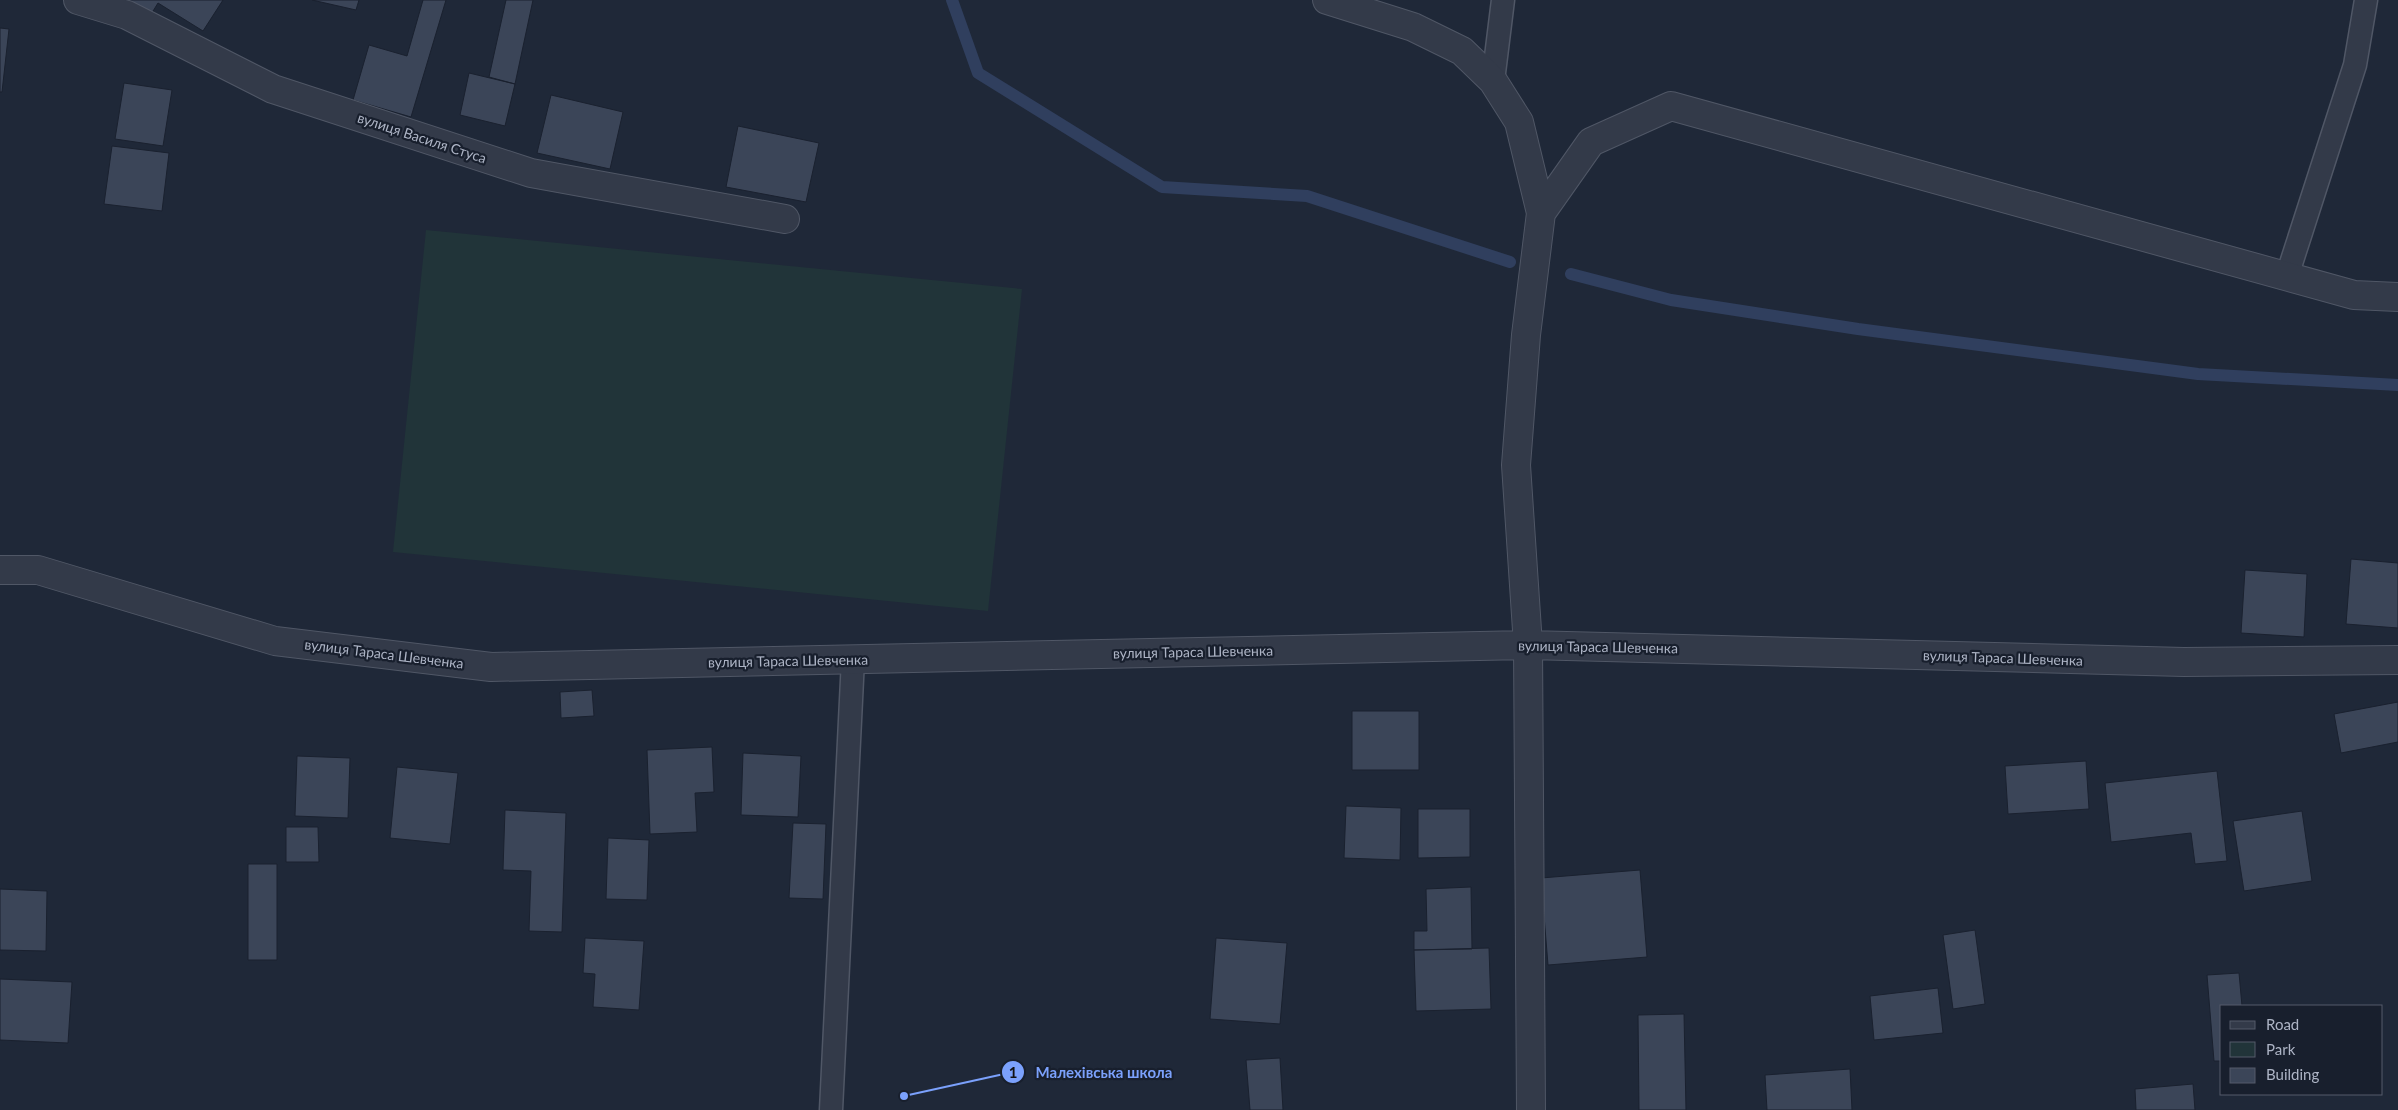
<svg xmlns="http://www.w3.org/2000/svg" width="2398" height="1110" font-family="Lato,sans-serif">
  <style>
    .green { fill: #213439 }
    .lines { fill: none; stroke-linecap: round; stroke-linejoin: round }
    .stream { stroke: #303f5e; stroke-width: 12 }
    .building { fill: #3b4558; stroke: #1a212f }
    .lane-casing { stroke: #505766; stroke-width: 25 }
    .street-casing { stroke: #505766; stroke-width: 30 }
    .lane { stroke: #333a49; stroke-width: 22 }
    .street { stroke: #333a49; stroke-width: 28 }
    .labels { text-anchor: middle; stroke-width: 4.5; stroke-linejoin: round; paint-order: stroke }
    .street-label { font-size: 14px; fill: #adb4c5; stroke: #181f2d }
    .leader { fill: none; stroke: #7ba1fc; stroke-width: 2 }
    .callout-dot { fill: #7ba1fc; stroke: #181f2d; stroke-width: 2 }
    .mark-label { font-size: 15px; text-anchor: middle; font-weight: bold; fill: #111 }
    .callout-label { font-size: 15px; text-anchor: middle; font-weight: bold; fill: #7ba1fc; stroke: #181f2d; stroke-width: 4.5; stroke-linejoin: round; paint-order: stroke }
  </style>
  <rect width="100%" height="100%" fill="#1f2838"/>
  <path class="green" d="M426 230 1022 289 988 611 393 552Z"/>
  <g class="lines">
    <path class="stream" d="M952 0 978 73 1162 187 1307 196 1510 262
      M1571 274 1671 300 1858 329 2198 374 2398 385"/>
  </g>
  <path class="building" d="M124 0H223L203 31 158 3 150 16Z
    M312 0H359L356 10Z
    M423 0H446L411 117 353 100 369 45 407 56Z
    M506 0H533L515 84 489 77Z
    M0 28 9 29 2 92H0Z
    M469 73 515 84 505 126 460 115Z
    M124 83 172 90 163 146 115 139Z
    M551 95 623 112 610 169 537 153Z
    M738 126 819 143 806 202 726 187Z
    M112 146 169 153 162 211 104 204Z
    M2351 559 2398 563V628L2346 624Z
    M2245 570 2307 574 2304 637 2241 633Z
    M592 690 594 716 561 718 560 692Z
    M2398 702V742L2341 753 2334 714Z
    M1352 711H1419V770H1352Z
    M712 747 714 792 695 793 697 832 650 834 647 750Z
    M743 753 801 756 798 817 741 815Z
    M297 756 350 758 348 818 295 816Z
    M2086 761 2089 809 2008 814 2005 766Z
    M397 767 458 773 450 844 390 838Z
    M2217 771 2227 861 2195 864 2191 833 2111 842 2105 783Z
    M1346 806 1401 808 1400 860 1344 858Z
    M1418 809H1470V857L1418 858Z
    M505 810 566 813 562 932 529 931 531 871 503 870Z
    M2302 811 2312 881 2244 891 2233 821Z
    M793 823 826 824 823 899 789 898Z
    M286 827H318L319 862H286Z
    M608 838 649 840 647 900 606 899Z
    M248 864H277V960H248Z
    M1640 870 1647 957 1548 965 1541 878Z
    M1471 887 1472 949 1414 950V931H1427L1426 889Z
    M0 889 47 891 46 951 0 950Z
    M1975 930 1985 1004 1953 1009 1943 935Z
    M585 938 644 941 639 1010 593 1007 595 974 583 973Z
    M1216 938 1287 943 1280 1024 1210 1019Z
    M1489 948 1491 1009 1416 1011 1414 950Z
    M2239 973 2242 1006H2222V1061H2214L2207 975Z
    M0 979 72 982 68 1043 0 1040Z
    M1938 988 1943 1033 1874 1040 1870 996Z
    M1684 1014 1686 1110H1639L1638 1015Z
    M1280 1058 1283 1110H1250L1246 1060Z
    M1850 1069 1852 1110H1767L1765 1075Z
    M2193 1084 2195 1110H2136L2135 1089Z"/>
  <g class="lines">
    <defs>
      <path id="lane" d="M1493 81 1503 0
        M2287 276 2355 65 2366 0
        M831 1110 853 659"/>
      <path id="street" d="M78 0 127 15 273 89 531 173 785 219
        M1327 0 1413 27 1462 51 1493 81 1519 122 1541 213
        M0 570H38L275 641 491 667 1528 645 2184 662 2398 660
        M1531 1110 1528 645 1516 465 1526 335 1541 213 1591 142 1671 106 2354 295 2398 297"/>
    </defs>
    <use href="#lane" class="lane-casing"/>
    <use href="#street" class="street-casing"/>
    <use href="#lane" class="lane"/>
    <use href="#street" class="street"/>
  </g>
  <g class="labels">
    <g class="street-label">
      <text transform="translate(422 138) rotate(18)" y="5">вулиця Василя Стуса</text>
      <text transform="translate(1598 647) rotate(1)" y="5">вулиця Тараса Шевченка</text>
      <text transform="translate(1193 652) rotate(-1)" y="5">вулиця Тараса Шевченка</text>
      <text transform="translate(384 654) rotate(7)" y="5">вулиця Тараса Шевченка</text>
      <text transform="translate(2003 658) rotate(2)" y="5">вулиця Тараса Шевченка</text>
      <text transform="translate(788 661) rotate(-1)" y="5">вулиця Тараса Шевченка</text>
    </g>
  </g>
  <path class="leader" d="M904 1096L1013 1072"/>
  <g class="callout-dot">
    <circle cx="904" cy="1096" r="5"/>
    <circle cx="1013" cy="1072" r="12"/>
  </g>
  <g class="mark-label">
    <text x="1013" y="1078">1</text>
  </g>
  <g class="callout-label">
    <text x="1104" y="1078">Малехівська школа</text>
  </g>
  <rect x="2220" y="1005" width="162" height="90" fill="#181f2d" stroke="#545b6a"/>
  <rect x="2230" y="1021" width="25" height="8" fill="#333a49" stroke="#545b6a"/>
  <text x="2266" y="1030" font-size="15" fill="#adb4c5">Road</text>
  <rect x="2230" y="1042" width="25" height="15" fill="#213439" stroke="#545b6a"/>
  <text x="2266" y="1055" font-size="15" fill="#adb4c5">Park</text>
  <rect x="2230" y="1068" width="25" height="15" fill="#3b4558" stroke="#545b6a"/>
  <text x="2266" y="1080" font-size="15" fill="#adb4c5">Building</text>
</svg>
